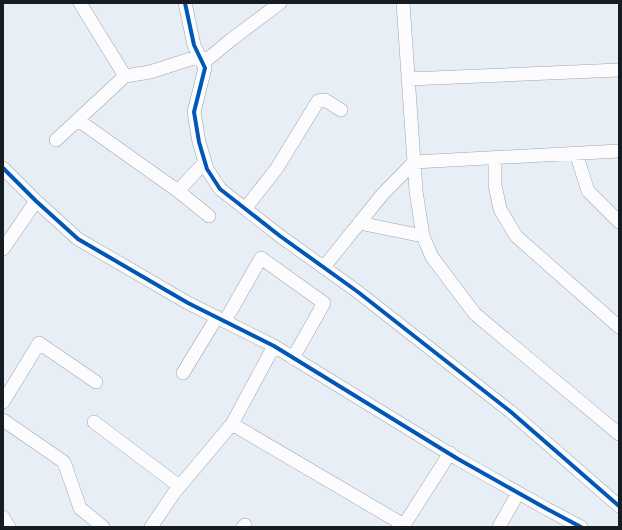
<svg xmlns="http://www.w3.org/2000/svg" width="622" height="530" font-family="'Roboto Condensed',sans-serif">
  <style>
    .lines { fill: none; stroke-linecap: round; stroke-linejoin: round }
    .street-casing { stroke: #9fa5ac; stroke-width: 14 }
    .street { stroke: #fcfcfe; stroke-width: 13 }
    .cycleway-casing { stroke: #fff; stroke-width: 6 }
    .cycleway { stroke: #0057b8; stroke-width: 4 }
  </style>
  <rect width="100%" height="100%" fill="#e8eef5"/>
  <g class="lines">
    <defs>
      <path id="street" d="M185 3 194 45 205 68 194 112 199 142 207 169 220 189 280 236 358 292 511 412 619 506
        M403 3 416 191 423 236 432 257 475 314 619 434
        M203 63 232 39 280 3
        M125 76 150 72 200 56
        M408 79 619 70
        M78 120 178 191 205 162
        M56 140 125 76 80 3
        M576 153 588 191 619 222
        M495 158V185L500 209 516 236 619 327
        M3 168 36 201 78 239 188 303 274 346 458 459 547 509 581 527
        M178 191 209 216
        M245 209 277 168 318 101 325 100 341 110
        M359 223 423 236
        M3 249 36 201
        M324 267 381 196 414 162 619 151
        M225 321 261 258 324 303 293 358
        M183 373 217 317
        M3 402 39 343 96 382
        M3 420 64 462 80 508 103 527
        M94 422 179 486
        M232 424 404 525 450 453
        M3 517 9 527
        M151 527 174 493 232 424 274 346
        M243 527 245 525
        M499 527 518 493"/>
    </defs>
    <use href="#street" class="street-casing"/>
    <use href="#street" class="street"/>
    <defs>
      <path id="cycleway" d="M185 3 194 45 205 68 194 112 199 142 207 169 220 189 280 236 358 292 511 412 619 506
        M3 168 36 201 78 239 188 303 274 346 458 459 547 509 581 527"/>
    </defs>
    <use href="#cycleway" class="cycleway-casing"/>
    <use href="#cycleway" class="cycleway"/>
  </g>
  <rect width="622" height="530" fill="none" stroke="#151c24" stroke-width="8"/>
</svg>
